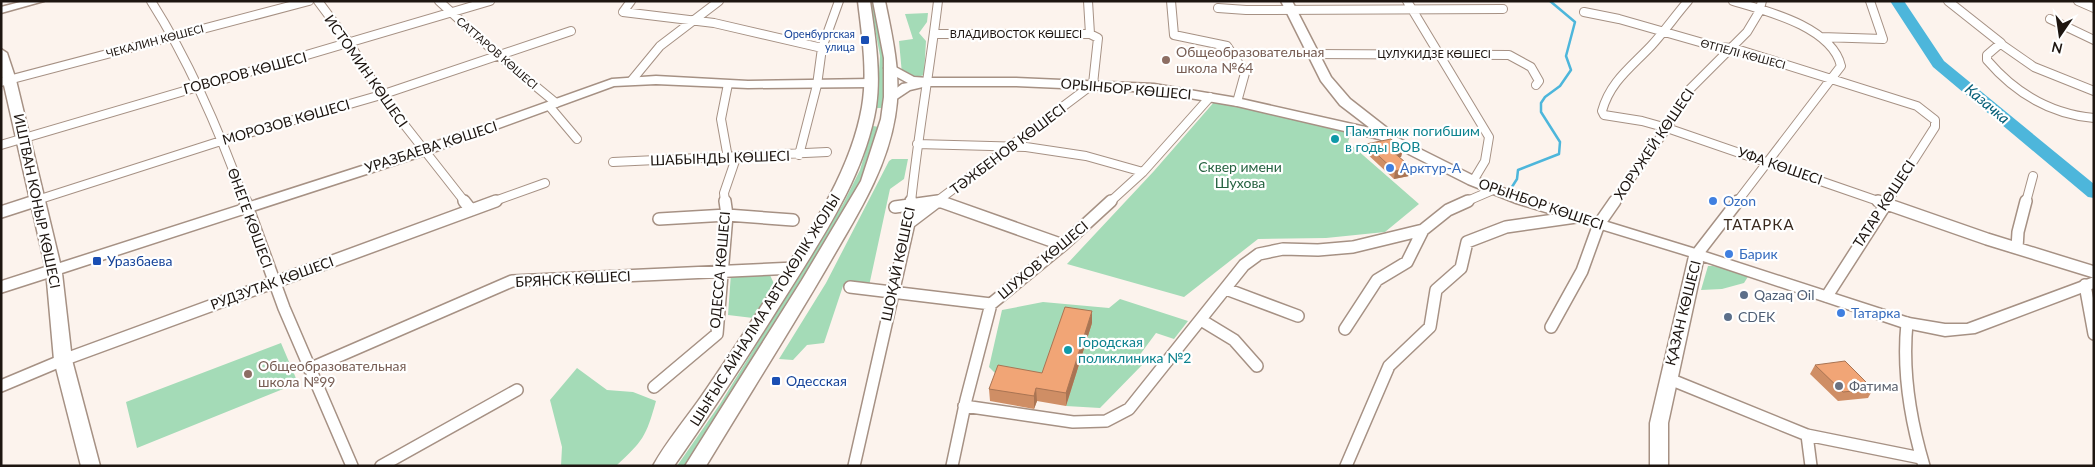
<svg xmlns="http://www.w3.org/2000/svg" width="2095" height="467" font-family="Lato,sans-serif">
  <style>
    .green { fill: #a4dbb7 }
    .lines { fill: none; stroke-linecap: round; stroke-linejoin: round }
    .stream { stroke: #4db6db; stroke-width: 2.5 }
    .river { fill: #4db6db; fill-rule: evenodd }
    .street-far1-casing { stroke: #a69184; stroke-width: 10 }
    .street-casing { stroke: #a69184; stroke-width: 14 }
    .secondary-casing { stroke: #a69184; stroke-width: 3 }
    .primary-casing { stroke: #a69184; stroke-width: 3 }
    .street-far1 { stroke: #fff; stroke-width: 8 }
    .street { stroke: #fff; stroke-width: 11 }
    .secondary { fill: #fff; fill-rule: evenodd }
    .primary { fill: #fff; fill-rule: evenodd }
    .wall { fill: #cf8e65 }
    .shaded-wall { fill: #a97453 }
    .building { fill: #f1a576; stroke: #a97453 }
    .transit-dot { fill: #1a4fb4; stroke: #fff; stroke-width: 2 }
    .education-dot { fill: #8d6e63; stroke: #fff; stroke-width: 2 }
    .culture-dot { fill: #0f9aa8; stroke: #fff; stroke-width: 2 }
    .shop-dot { fill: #3f7fe0; stroke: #fff; stroke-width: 2 }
    .service-dot { fill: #5c6f8a; stroke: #fff; stroke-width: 2 }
    .worship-dot { fill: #6b7280; stroke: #fff; stroke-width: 2 }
    .labels { text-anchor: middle; stroke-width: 4.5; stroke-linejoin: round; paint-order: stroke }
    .far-transit-label { font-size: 11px; fill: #164399; stroke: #fff; text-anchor: end }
    .far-street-label { font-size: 11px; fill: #1d1510; stroke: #fff }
    .education-label { font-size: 14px; fill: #785e54; stroke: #fff; text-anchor: start }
    .street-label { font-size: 14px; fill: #1d1510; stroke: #fff }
    .culture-label { font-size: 14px; fill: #0d838f; stroke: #fff; text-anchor: start }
    .park-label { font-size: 14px; fill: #266240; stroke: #fff }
    .shop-label { font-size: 14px; fill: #366cbe; stroke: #fff; text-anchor: start }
    .transit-label { font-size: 14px; fill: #164399; stroke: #fff; text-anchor: start }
    .service-label { font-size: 14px; fill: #4e5e75; stroke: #fff; text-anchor: start }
    .worship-label { font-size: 14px; fill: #5b616d; stroke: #fff; text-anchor: start }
    .water-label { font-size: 15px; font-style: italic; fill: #076079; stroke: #fff }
    .neighbourhood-label { font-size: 15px; letter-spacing: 1px; fill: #39291d; stroke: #fff }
  </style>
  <rect width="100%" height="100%" fill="#fcf3ed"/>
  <path class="green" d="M870 1H875L884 56 883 108H877L880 56Z
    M928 13 927 22 919 33 926 41 924 75 914 78 902 74 899 41 913 39 905 14Z
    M1215 101 1351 132 1348 142 1419 204 1385 232 1326 238 1258 239 1184 297 1067 264 1154 171Z
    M873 126 879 127 864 172 849 203 686 466H677L720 404 843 204 860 170Z
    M892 159H908L904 179 890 189 869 286H843L824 343 807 345 793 360 779 359 826 283 889 161Z
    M1708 266H1713L1749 275 1744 283 1722 289 1701 290Z
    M752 272 770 275 775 286 753 318 728 315 731 273Z
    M1120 299 1188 321 1174 339 1156 333 1136 360 1144 363 1100 408 1066 406 1091 323 1042 385 999 377 989 367 1002 310 1043 302 1109 308Z
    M281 343 298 383 137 448 126 402Z
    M577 368 607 390 633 392 656 401C646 437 643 441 616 466H561L562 447 550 400Z"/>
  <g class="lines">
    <path class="stream" d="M1510 190 1517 179 1518 170 1559 154 1560 142 1541 112V103L1545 97 1560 86 1571 70 1566 56 1575 22 1550 1"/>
    <path class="river" d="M1890 1H1904L1944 61 2094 184V198L2088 197 1933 67Z"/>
    <defs>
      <path id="street-far1" d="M151 1C191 64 220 132 245 202
        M318 1 350 44 381 95 465 202
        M439 1 499 56 556 103
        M631 1 623 12 714 23 822 48
        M1088 1 1090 34
        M1171 1 1174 35 1227 46 1245 73 1237 102
        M1407 1 1489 137 1485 161 1473 181
        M1688 1C1675 16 1664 32 1651 46 1630 68 1610 82 1602 111L1604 115 1642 121 1667 128 1881 202
        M1733 1C1767 11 1832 27 1841 66L1737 202
        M1948 1 2001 43 1987 55V60C2016 94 2050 114 2094 118
        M2078 1 2094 8
        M1218 8 1246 10 1503 9
        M1584 12 1619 19 1717 47 1733 48 1917 106 1935 120V127L1887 202
        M2050 19 2094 40
        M934 34H1090L1098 38 1093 84 936 202
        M1821 37 1883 39 1870 1
        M2001 44 2034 67 2094 91
        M1312 54 1509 55 1531 67 1539 81 1536 85
        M632 80 660 46 719 1
        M1 82 309 1
        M728 84 721 119 728 158
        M550 107 577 139
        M917 144 1026 147 1086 156 1143 172
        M1 145 490 1
        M799 155 817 85 822 48 839 1
        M613 162 827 152
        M31 202 221 141 381 95 571 31
        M492 202 545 183
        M725 202 724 193 736 158
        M911 202C918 135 930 68 938 1
        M929 202H943
        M1110 202 1143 172 1210 97
        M1465 202 1493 190
        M1614 202 1667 128 1688 91 1747 32 1759 12 1762 1
        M2026 202 2033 176"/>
      <path id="street" d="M245 201 284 308 352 466
        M464 201 471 210
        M939 201 1063 245
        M1878 201 1987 239 2094 272
        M895 207 938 201
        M1 212 35 201
        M659 219 727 215 793 220
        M909 223 938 201
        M2017 248 2018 232 2026 201
        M1697 254 1738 201
        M2085 285 2094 334
        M1 287 54 270
        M850 287 991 304
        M1226 289 1298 316
        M1827 296 1888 201
        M1201 320 1234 340 1257 366
        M1907 323C1902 372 1910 419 1924 466
        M1551 327 1582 271 1599 224 1615 201
        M1345 329 1377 280 1407 262 1423 230 1448 210 1468 201
        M309 369 512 281 795 268
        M1667 378 1807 435 1921 458
        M1 386 63 360 496 201
        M654 387 717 334 727 215 725 201
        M964 406 1073 422 1106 421 1129 409 1244 265 1259 254 1283 249 1318 250 1353 247 1423 230
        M1807 435 1811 466
        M381 466 517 390
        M854 466 909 223 911 201
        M952 466 966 400 991 304 1063 245 1111 201
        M1346 466 1389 366 1430 327 1436 290 1461 268 1467 242 1506 227 1576 217"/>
      <path id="secondary" d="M24 1H44L1 13V7Z
        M1281 1H1292L1331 77 1350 99 1391 131 1392 135 1478 178 1526 197 1702 251 1909 318 1945 324H1967L2094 277V288L1975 333 1945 336 1901 327 1703 261 1668 423V466H1650V423L1689 256 1516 203 1468 184 1379 139 1237 106 1154 92 1016 86H927L910 90 895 100H887L885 97 902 84 908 83 886 71 884 68 886 65 890 64 914 77 928 78H1016L1154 84 1237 98 1370 128 1340 105 1321 81Z
        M1 49 7 53 16 80 60 263 418 148 612 79 656 76 748 81 871 79 877 83 871 87 748 88 656 84 614 86 428 154 62 273 72 360 100 466H81L54 360 46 270 1 72Z"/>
      <path id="primary" d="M858 1H870C875 36 881 72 876 107 865 174 824 235 789 291 752 350 714 409 674 466H653C666 442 685 420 701 397 728 358 754 318 780 277 814 225 851 169 862 107 868 72 862 36 858 1Z
        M873 1H885C893 40 902 78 895 117 886 171 857 215 830 262 790 331 747 398 706 466H685L802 280 861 181 881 119 884 97V58Z"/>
    </defs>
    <use href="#street-far1" class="street-far1-casing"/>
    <use href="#street" class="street-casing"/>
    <use href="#secondary" class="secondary-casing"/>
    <use href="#primary" class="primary-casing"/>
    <use href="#street-far1" class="street-far1"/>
    <use href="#street" class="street"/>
    <use href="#secondary" class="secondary"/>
    <use href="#primary" class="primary"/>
  </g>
  <path class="wall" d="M1366 144 1403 149 1401 157H1399L1411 167 1409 176 1394 179 1365 152Z
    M1092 323 1066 406 1037 401 1034 409 990 401 989 389 1042 373Z
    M1815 365 1873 389 1868 398 1838 401 1810 374Z"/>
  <path class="shaded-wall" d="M1403 149 1401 157 1390 160 1392 151Z
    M1411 167 1409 176 1394 179 1395 171Z
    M1092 311V323L1066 406V393Z
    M1036 388 1037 401 1034 409V396Z"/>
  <path class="building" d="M1391 139 1403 149 1392 151 1411 167 1395 171 1366 144Z
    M1065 307 1092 311 1066 393 1036 388 1034 396 989 389 998 365 1042 373Z
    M1845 361 1873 389 1843 392 1815 365Z"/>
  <g class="transit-dot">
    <rect x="860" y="35" width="10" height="10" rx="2.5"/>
    <rect x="92" y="256" width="10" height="10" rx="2.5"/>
    <rect x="771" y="376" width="10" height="10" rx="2.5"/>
  </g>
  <g class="education-dot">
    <circle cx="1166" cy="60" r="5"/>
    <circle cx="248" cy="374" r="5"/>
  </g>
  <g class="culture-dot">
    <circle cx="1335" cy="139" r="5"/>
    <circle cx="1068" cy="350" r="5"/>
  </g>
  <g class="shop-dot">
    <circle cx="1390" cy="168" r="5"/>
    <circle cx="1713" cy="201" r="5"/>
    <circle cx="1729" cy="254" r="5"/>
    <circle cx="1841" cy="313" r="5"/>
  </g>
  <g class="service-dot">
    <circle cx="1744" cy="295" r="5"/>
    <circle cx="1728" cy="317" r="5"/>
  </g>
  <circle class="worship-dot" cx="1839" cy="386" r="5"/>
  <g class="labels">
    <g class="far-transit-label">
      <text x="855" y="38">Оренбургская<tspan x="855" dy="13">улица</tspan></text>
    </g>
    <g class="far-street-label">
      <text x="1016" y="38">ВЛАДИВОСТОК КӨШЕСІ</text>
      <text transform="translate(155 41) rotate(-15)" y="4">ЧЕКАЛИН КӨШЕСІ</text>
      <text transform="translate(497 53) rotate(41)" y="4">САТТАРОВ КӨШЕСІ</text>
      <text x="1434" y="58">ЦУЛУКИДЗЕ КӨШЕСІ</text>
      <text transform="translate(1743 54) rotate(15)" y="4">ӨТПЕЛІ КӨШЕСІ</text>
    </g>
    <g class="education-label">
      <text x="1176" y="57">Общеобразовательная<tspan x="1176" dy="16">школа №64</tspan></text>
      <text x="258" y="371">Общеобразовательная<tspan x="258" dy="16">школа №99</tspan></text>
    </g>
    <g class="street-label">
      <text transform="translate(366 71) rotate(55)" y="5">ИСТОМИН КӨШЕСІ</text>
      <text transform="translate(245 73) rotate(-15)" y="5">ГОВОРОВ КӨШЕСІ</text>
      <text transform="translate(1126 89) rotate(5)" y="5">ОРЫНБОР КӨШЕСІ</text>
      <text transform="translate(286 122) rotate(-16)" y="5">МОРОЗОВ КӨШЕСІ</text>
      <text transform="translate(1654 144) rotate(-56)" y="5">ХОРУЖЕЙ КӨШЕСІ</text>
      <text transform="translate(431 147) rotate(-18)" y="5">УРАЗБАЕВА КӨШЕСІ</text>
      <text transform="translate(1008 149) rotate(-37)" y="5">ТӘЖБЕНОВ КӨШЕСІ</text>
      <text transform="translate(720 158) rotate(-2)" y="5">ШАБЫНДЫ КӨШЕСІ</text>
      <text transform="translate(1780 166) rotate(19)" y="5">УФА КӨШЕСІ</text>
      <text transform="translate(37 201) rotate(78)" y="5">ИШТВАН КОНЫР КӨШЕСІ</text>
      <text transform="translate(1541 204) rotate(19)" y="5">ОРЫНБОР КӨШЕСІ</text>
      <text transform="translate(1884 204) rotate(-57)" y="5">ТАТАР КӨШЕСІ</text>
      <text transform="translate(250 218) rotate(70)" y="5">ӨНЕГЕ КӨШЕСІ</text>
      <text transform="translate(1043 260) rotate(-40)" y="5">ШУХОВ КӨШЕСІ</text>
      <text transform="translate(898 264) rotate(-78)" y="5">ШОҚАЙ КӨШЕСІ</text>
      <text transform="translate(720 270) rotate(-85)" y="5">ОДЕССА КӨШЕСІ</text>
      <text transform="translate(573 279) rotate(-3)" y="5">БРЯНСК КӨШЕСІ</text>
      <text transform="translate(272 283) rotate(-20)" y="5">РУДЗУТАК КӨШЕСІ</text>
      <text transform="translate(765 310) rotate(-58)" y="5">ШЫҒЫС АЙНАЛМА АВТОКӨЛІК ЖОЛЫ</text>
      <text transform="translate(1683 313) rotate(-76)" y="5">ҚАЗАН КӨШЕСІ</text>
    </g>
    <g class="culture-label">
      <text x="1345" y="136">Памятник погибшим<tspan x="1345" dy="16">в годы ВОВ</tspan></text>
      <text x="1078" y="347">Городская<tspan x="1078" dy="16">поликлиника №2</tspan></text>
    </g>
    <g class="park-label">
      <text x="1240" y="172">Сквер имени<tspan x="1240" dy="16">Шухова</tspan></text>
    </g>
    <g class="shop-label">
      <text x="1400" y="173">Арктур-А</text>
      <text x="1723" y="206">Ozon</text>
      <text x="1739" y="259">Барик</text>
      <text x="1851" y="318">Татарка</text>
    </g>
    <g class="transit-label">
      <text x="107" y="266">Уразбаева</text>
      <text x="786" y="386">Одесская</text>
    </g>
    <g class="service-label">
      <text x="1754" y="300">Qazaq Oil</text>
      <text x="1738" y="322">CDEK</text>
    </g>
    <g class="worship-label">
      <text x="1849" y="391">Фатима</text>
    </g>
    <g class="water-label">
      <text transform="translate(1987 104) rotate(40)" y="5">Казачка</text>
    </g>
    <g class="neighbourhood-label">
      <text x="1759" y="230">ТАТАРКА</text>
    </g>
  </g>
  <rect width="2095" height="467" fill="none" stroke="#1d1510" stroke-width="5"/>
  <g transform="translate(2060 35) rotate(193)" stroke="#ffffff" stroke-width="4" paint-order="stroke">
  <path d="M0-4L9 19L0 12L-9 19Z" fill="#1d1510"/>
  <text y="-8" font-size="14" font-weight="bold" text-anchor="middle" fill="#1d1510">N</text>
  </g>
</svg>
